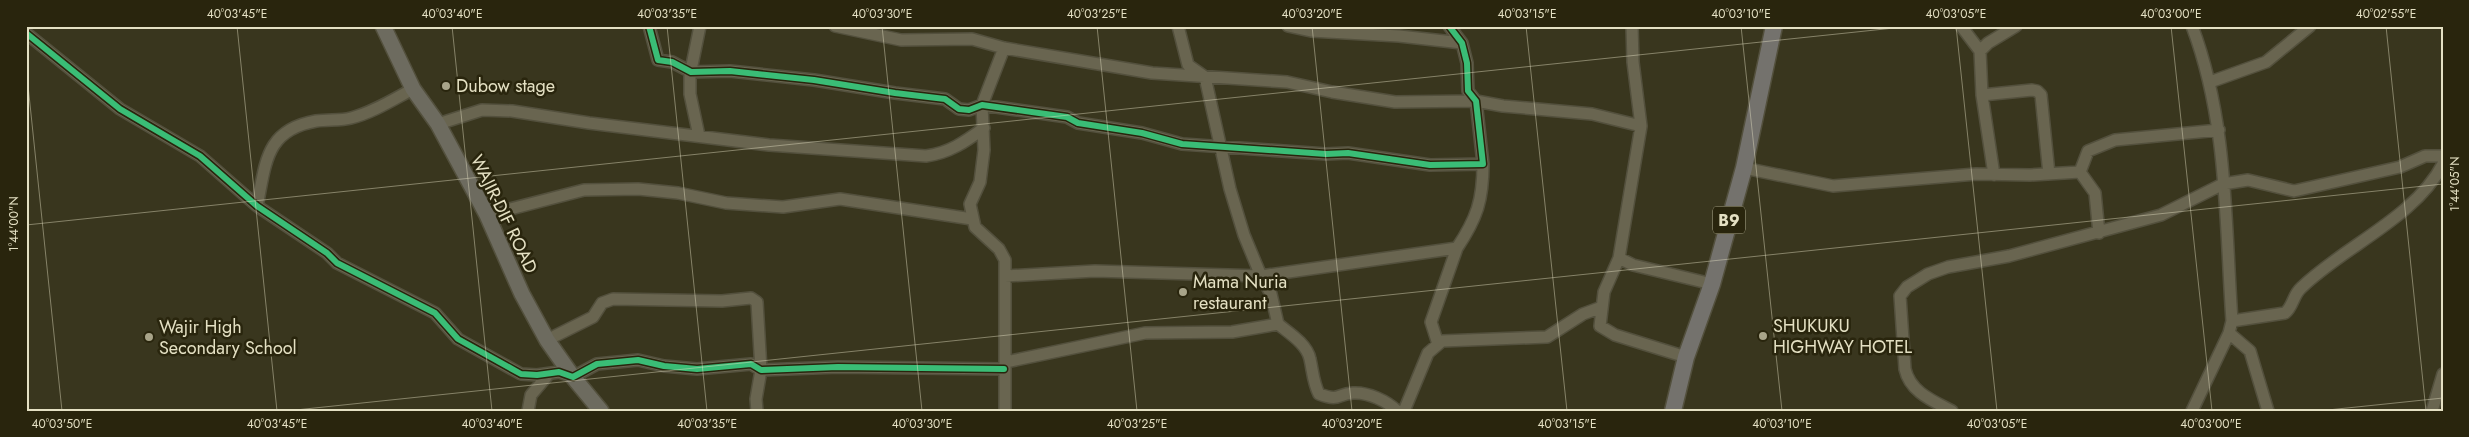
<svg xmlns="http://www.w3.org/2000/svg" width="2469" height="437" font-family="Jost,sans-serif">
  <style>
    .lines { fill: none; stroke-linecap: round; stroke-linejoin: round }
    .minor-casing { stroke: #53503d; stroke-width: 14 }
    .major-casing { stroke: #53503d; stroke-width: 18 }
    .highway-casing { stroke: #53503d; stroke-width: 19 }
    .minor { stroke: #696550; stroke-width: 11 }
    .major { stroke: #6d6b5f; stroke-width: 15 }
    .highway { stroke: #74726d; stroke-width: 16 }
    .cycleway-casing { stroke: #29250d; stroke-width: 9 }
    .cycleway { stroke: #3abd76; stroke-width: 6 }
    .ticks { fill: none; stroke: #e4e0c3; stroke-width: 1; stroke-opacity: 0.45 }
    .poi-dot { fill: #a8a489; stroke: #29250d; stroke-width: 2 }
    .labels { text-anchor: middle; stroke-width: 5; stroke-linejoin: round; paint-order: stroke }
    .shield { fill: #29250d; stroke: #aca88c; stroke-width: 1 }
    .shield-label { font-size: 16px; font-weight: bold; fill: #e4e0c3 }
    .poi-label { font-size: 18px; fill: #e4e0c3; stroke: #29250d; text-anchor: start }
    .street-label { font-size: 18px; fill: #e4e0c3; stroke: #29250d }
    .neatline { fill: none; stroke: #e4e0c3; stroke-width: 2 }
    .ticks-label { font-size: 12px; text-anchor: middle; fill: #e4e0c3 }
  </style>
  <rect width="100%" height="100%" fill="#39361e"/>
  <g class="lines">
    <defs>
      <path id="minor" d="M649 26 658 60 672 62 691 72 730 71 814 80 895 93 945 99 959 109 969 110 982 105 1067 117 1078 123 1142 133 1182 144 1326 154 1348 153 1430 165 1483 164 1476 101 1468 91 1467 63 1462 43 1449 26
        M835 26 901 40 972 39 1004 48 1152 73 1287 82 1332 92 1395 102 1476 101 1503 106 1592 114 1641 126
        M1178 26 1188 65 1205 77 1230 189 1244 235 1261 276 1457 248C1477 218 1483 200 1483 164
        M1288 26 1311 31 1399 36 1462 43
        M1961 26 1980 51 1982 95 1994 175
        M2192 26C2228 121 2225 222 2232 321L2229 333 2192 411
        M26 33 120 109 200 156 257 206 327 253 337 263 435 313 458 339 521 374 537 375 559 372 573 377 597 364 638 360 664 366 697 369 751 364 761 370 838 367 1004 369
        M1004 48 982 105 984 150 980 182 970 204 975 227 999 249 1005 260V411
        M1980 51 1988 43 2016 26
        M2210 82 2266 62 2310 26
        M1982 95 2032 90 2037 91 2041 95 2049 174
        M438 124 482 110 512 111 589 123 769 145 926 156C949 153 965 142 984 128
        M699 136 690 94V75L700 26
        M1744 168 1833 186 1976 174 2030 175 2080 172 2088 151 2115 140 2219 130
        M2080 172 2095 193 2099 233
        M257 206C266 163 265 130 316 121 328 119 340 121 351 118 372 113 394 99 413 89
        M487 215 584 190 638 189 678 193 726 203 783 207 840 199 972 219
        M1619 258 1641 126 1633 62 1632 26
        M1005 276 1095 271 1261 276 1271 294 1278 324C1289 333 1307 344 1310 359 1313 372 1313 382 1319 394 1341 402 1336 394 1353 393 1368 392 1387 401 1397 411
        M2232 321 2285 313C2293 307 2293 295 2301 288 2344 246 2415 218 2443 164
        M2229 333 2250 351 2268 411
        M547 340 593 317 602 303 613 299 722 301 751 298 757 302 761 370 756 399 757 411
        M1438 344 1431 322 1457 248
        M1686 357 1615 335 1600 326 1604 292 1619 258 1633 265 1712 284
        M1006 362 1145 333 1232 332 1278 324
        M528 411 531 395 548 375
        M1404 411 1428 353 1442 341 1547 337 1583 314 1602 307
        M1952 411C1933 401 1910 392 1905 369L1900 296 1907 287 1928 274 1948 267 2009 256 2161 215 2223 184 2248 180 2294 191 2400 167 2425 156H2443
        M2432 411 2443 374"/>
      <path id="major" d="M383 26 413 89 438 124 487 215 522 294 547 340 573 377 601 411"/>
      <path id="highway" d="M1673 411 1686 357 1712 284 1744 168 1774 26"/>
    </defs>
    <use href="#minor" class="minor-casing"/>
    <use href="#major" class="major-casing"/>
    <use href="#highway" class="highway-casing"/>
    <use href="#minor" class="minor"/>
    <use href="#major" class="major"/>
    <use href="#highway" class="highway"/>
    <defs>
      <path id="cycleway" d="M649 26 658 60 672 62 691 72 730 71 814 80 895 93 945 99 959 109 969 110 982 105 1067 117 1078 123 1142 133 1182 144 1326 154 1348 153 1430 165 1483 164 1476 101 1468 91 1467 63 1462 43 1449 26
        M26 33 120 109 200 156 257 206 327 253 337 263 435 313 458 339 521 374 537 375 559 372 573 377 597 364 638 360 664 366 697 369 751 364 761 370 838 367 1004 369"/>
    </defs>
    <use href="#cycleway" class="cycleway-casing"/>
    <use href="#cycleway" class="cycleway"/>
  </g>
  <path class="ticks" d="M237 26 277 411M452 26 492 411M667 26 707 411M882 26 922 411M1097 26 1137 411M1312 26 1352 411M1526 26 1567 411M1741 26 1782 411M1956 26 1997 411M2171 26 2212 411M2386 26 2426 411M26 66 62 411M26 225 1913 26M286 411 2443 184M2318 411 2443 398"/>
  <g class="poi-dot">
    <circle cx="446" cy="86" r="5"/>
    <circle cx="1183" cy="292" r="5"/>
    <circle cx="1763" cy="336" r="5"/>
    <circle cx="149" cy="337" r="5"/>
  </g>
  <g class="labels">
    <rect class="shield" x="1713" y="206.5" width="32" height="27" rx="4"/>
    <g class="shield-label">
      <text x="1729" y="226">B9</text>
    </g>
    <g class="poi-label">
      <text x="456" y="92">Dubow stage</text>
      <text x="1193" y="288">Mama Nuria<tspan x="1193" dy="21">restaurant</tspan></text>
      <text x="1773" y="332">SHUKUKU<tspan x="1773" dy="21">HIGHWAY HOTEL</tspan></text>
      <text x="159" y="333">Wajir High<tspan x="159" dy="21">Secondary School</tspan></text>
    </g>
    <g class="street-label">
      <text transform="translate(504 214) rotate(64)" y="6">WAJIR-DIF ROAD</text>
    </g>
  </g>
  <rect width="2469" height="437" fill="none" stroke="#29250d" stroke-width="55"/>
  <rect x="28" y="28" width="2414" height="382" class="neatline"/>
  <g class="ticks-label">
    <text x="237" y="18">40°03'45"E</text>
    <text x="452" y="18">40°03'40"E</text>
    <text x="667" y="18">40°03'35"E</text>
    <text x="882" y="18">40°03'30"E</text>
    <text x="1097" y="18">40°03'25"E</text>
    <text x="1312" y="18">40°03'20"E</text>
    <text x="1527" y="18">40°03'15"E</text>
    <text x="1741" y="18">40°03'10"E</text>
    <text x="1956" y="18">40°03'05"E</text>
    <text x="2171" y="18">40°03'00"E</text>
    <text x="2386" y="18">40°02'55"E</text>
    <text transform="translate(2455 184) rotate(-90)" y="4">1°44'05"N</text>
    <text transform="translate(14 224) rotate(-90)" y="4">1°44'00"N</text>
    <text x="62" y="428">40°03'50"E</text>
    <text x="277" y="428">40°03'45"E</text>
    <text x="492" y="428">40°03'40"E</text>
    <text x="707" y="428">40°03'35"E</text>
    <text x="922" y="428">40°03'30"E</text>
    <text x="1137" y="428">40°03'25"E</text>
    <text x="1352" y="428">40°03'20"E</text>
    <text x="1567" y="428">40°03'15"E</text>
    <text x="1782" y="428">40°03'10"E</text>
    <text x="1997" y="428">40°03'05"E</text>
    <text x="2211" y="428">40°03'00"E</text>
  </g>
</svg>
